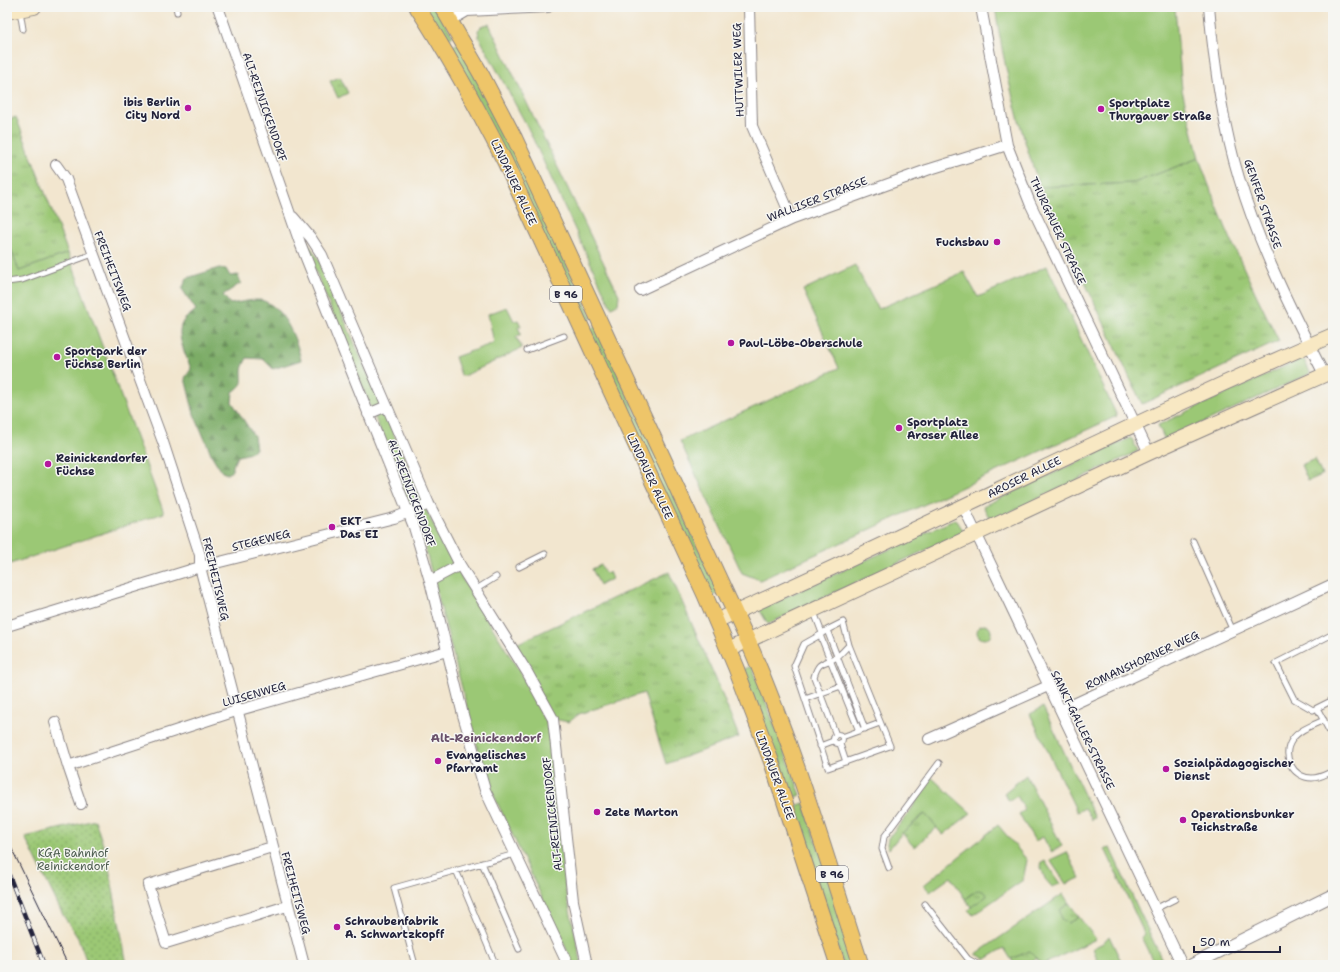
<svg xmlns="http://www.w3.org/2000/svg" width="1340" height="972" font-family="'Shantell Sans',sans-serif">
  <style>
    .grass { fill: #9bc875; stroke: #5e7558 }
    .forest { fill: url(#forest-firs); stroke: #4f6750 }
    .park { fill: url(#park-tufts); stroke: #5e7558 }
    .garden { fill: url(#garden-dots); stroke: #5e7558 }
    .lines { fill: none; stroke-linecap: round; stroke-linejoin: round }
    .service-casing { stroke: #8a8485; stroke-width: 7 }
    .minor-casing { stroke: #8a8485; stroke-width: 12 }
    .tertiary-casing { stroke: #8a8485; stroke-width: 14 }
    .secondary-casing { stroke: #8a8485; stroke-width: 16 }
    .primary-casing { stroke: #8a8485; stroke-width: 17 }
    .service { stroke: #fff; stroke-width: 5 }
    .minor { stroke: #fff; stroke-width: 10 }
    .tertiary { stroke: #fff; stroke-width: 12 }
    .secondary { stroke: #f8e8c3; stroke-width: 14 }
    .primary { stroke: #eec569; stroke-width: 15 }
    .tram { stroke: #22223b; stroke-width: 1 }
    .rail-casing { stroke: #22223b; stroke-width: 4.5 }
    .rail { stroke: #f6f6f2; stroke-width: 3; stroke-dasharray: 9; stroke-linecap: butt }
    .poi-dot { fill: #b5179e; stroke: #f6f6f2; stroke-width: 1.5 }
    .labels { text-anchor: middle; stroke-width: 3; stroke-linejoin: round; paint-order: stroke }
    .shield { fill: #f6f6f2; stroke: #626272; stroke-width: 1 }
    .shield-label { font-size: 10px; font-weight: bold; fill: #22223b }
    .street-label { font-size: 11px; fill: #22223b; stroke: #f6f6f2 }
    .poi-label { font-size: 11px; font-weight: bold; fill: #22223b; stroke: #f6f6f2; text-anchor: start }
    .park-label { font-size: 11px; fill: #4c5c4f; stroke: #f6f6f2 }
    .neighbourhood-label { font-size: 12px; font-weight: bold; fill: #69506a; stroke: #f6f6f2 }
  </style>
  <defs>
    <pattern id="forest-firs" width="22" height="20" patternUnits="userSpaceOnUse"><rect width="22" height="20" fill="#7cac66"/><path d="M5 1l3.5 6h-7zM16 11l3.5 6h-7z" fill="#658c55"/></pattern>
    <pattern id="park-tufts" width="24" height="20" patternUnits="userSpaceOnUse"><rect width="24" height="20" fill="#9bc875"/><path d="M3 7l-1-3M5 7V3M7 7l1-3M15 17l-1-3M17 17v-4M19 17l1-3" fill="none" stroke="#7ea261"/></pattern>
    <pattern id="garden-dots" width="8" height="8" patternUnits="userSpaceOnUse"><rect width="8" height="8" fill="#9bc875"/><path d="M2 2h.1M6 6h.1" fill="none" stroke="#7ea261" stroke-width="1.8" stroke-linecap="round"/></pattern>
  </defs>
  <rect width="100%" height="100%" fill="#f6f6f2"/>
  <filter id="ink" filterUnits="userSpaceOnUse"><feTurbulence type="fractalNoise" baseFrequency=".025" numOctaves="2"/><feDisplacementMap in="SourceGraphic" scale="8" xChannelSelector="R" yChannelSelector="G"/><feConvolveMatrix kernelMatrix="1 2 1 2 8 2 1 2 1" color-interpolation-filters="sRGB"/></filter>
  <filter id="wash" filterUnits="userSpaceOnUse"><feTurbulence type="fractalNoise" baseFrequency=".012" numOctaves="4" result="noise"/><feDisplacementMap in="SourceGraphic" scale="16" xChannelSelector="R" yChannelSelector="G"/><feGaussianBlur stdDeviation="0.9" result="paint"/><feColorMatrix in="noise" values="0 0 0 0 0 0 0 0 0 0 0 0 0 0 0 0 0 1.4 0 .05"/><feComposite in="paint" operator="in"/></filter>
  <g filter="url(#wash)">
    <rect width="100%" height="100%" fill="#f2e6cf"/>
    <path class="grass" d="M423 7H435L453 36 445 41Z
      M995 7H1175L1182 90 1199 158 1134 183 1040 187C1019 128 1004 69 995 7Z
      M489 24 619 295 618 304 611 307 527 126 479 37 478 30 483 25Z
      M458 43 487 95 592 318 585 322 450 48Z
      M7 238 19 271 68 253 164 513 7 565Z
      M305 245H309L318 258 429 516 463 580 536 698 547 723 550 742 566 892 582 965H574L486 779 420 529Z
      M855 265 878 309 964 272 978 297 1047 266 1117 416 760 580 742 573 680 441 839 368 803 290Z
      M507 307 514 321 518 320 521 326 518 327 521 334 516 337 522 348 464 376 461 375 455 357 494 343 488 314Z
      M596 326 719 593 711 597 588 330Z
      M1301 359 1304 360 1310 372 1309 374 1165 440 1158 425Z
      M1130 438 1132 439 1138 451 991 521 983 506Z
      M956 519 964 532 768 624 759 609Z
      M752 666 801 795 790 799 742 670Z
      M1043 707 1095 818 1092 820 1085 808 1077 812 1030 714Z
      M1026 775 1062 846 1051 852 1043 837 1035 841 1019 814 1025 810 1017 796 1009 801 1004 793Z
      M931 777 971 813 943 835 924 814 902 833 889 849 887 844 888 838 909 813Z
      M804 803 856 965H843L792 807Z
      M998 825 1027 860 1023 880 973 915 968 910 971 907 972 893 965 899 951 877 930 892 924 885Z
      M1110 848 1163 962 1155 965 1141 937 1145 935 1107 853 1105 849Z
      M1067 852 1080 878 1066 884 1050 860Z
      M1045 861 1060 884 1052 887 1045 879 1040 864Z
      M1063 894 1069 903 1060 910 1068 923 1079 917 1096 939 1042 965 1030 951 1011 959 1004 948 986 959 976 954Z
      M1109 936 1123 965H1102L1097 959 1093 948 1103 943Z"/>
    <path class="forest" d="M219 268 226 269 230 276 238 275 241 283 223 295 230 304C237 303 257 298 264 301 285 309 297 341 301 360L273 369 263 359 247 358C245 362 242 367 242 371 242 383 245 383 233 392L232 402 254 436 256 449C241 461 237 447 232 471L227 474 222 472 212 456 194 414 185 378 191 369C186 354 172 331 186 318 189 315 193 313 196 310L182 289 187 278Z"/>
    <path class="park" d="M340 77 348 93 338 98 330 81Z
      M16 117 68 253 19 271 7 238V120Z
      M1199 158C1221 222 1249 281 1279 341L1142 404 1040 187 1134 183Z
      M1315 459 1322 475 1308 481 1301 465Z
      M601 565 605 573 609 572 612 579 600 585 592 569Z
      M669 572 715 677 739 737 666 764 644 693 579 714 569 722 553 719 512 646Z
      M977 632a7 7 0 1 1 14 0a7 7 0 1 1-14 0Z
      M925 814 937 827 914 847 902 833Z
      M977 890 983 891 987 896 971 907 965 899Z
      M1069 903 1079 917 1068 923 1061 919 1060 910Z
      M1030 951 1037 958 1025 965H1015L1011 959Z"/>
    <path class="garden" d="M95 820 107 857 127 965H88L78 938 63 915 25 837Z"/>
  </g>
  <g filter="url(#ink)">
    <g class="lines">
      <defs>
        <path id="service" d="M176 7 177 12
          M20 11 23 29
          M7 282 22 280 93 254
          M527 350 564 336
          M1193 541 1233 631
          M519 567 545 554
          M475 590 496 577
          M814 612 822 633
          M827 630 843 622 849 645 890 746 828 768 794 666 804 644 820 635 859 731
          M1333 634 1276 663 1294 699 1313 710 1333 700
          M820 635 827 630 865 729
          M805 699 841 686
          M1317 708 1333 738
          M1324 720C1313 725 1298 730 1292 740 1281 756 1293 778 1312 778 1320 778 1326 774 1333 771
          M833.5 739a4.5 4.5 0 1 1 9 0a4.5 4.5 0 1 1-9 0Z
          M836 735 814 677C819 659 824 665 837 657 841 654 845 649 849 645
          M842 737 880 723
          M840 744 846 762
          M820 746 833 741
          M482 863 519 949
          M889 868 882 849 884 837 939 763
          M456 870 494 961
          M925 904 968 959 979 965
          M1155 909 1175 899
          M415 965 394 888 515 854"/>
        <path id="minor" d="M218 7 300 243 414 527 430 581 463 715 485 790 568 965
          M749 7 752 126 792 219
          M981 7 1007 145 1030 203 1149 453
          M1209 7C1214 64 1222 122 1239 178 1259 246 1292 312 1325 376
          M450 21 467 11 548 7
          M56 165 66 179 163 442 200 555V567L304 965
          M293 217 311 238 322 255 429 504 460 565 527 672 553 719 573 901 587 965
          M640 290 792 219 927 170 1007 145
          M368 414 387 406
          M963 506 1182 965
          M430 581 460 565
          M7 626 200 567 394 518 429 504
          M1061 710 1333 584
          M55 722 68 766
          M929 739 1048 686
          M81 804 68 766 236 711 447 651
          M272 847 148 885 166 943 287 906"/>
        <path id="tertiary" d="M1192 965 1333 895"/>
        <path id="secondary" d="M7 12 34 7
          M716 621C923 529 1124 425 1333 335
          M728 650 1149 453 1333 371"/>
        <path id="primary" d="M417 7C450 57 478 109 505 162L705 595 736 668 772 763 838 965
          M442 7 481 74 515 139 748 641C794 746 826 856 861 965"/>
      </defs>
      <use href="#service" class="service-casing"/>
      <use href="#minor" class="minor-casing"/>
      <use href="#tertiary" class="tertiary-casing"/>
      <use href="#secondary" class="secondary-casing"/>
      <use href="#primary" class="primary-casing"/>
      <use href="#service" class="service"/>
      <use href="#minor" class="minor"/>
      <use href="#tertiary" class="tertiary"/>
      <use href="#secondary" class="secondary"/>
      <use href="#primary" class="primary"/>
      <path class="tram" d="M7 839 68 965"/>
      <defs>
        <path id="rail" d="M7 870 44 965"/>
      </defs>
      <use href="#rail" class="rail-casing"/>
      <use href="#rail" class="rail"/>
    </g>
  </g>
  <g class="poi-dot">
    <circle cx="188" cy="108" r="4"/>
    <circle cx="1101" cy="109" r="4"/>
    <circle cx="997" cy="242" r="4"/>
    <circle cx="731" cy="343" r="4"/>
    <circle cx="57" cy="357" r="4"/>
    <circle cx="899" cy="428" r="4"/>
    <circle cx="48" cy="464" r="4"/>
    <circle cx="332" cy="527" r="4"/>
    <circle cx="438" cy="761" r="4"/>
    <circle cx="1166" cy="769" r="4"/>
    <circle cx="597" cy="812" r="4"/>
    <circle cx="1183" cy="820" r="4"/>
    <circle cx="337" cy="927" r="4"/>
  </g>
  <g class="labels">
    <g class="shield">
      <rect x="550" y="286" width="32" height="16" rx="3"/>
      <rect x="816" y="866" width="32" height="16" rx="3"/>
    </g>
    <g class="shield-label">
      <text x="566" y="298">B 96</text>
      <text x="832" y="878">B 96</text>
    </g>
    <g class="street-label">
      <text transform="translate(738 70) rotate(-92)" y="4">HUTTWILER WEG</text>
      <text transform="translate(265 107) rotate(71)" y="4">ALT-REINICKENDORF</text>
      <text transform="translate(514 182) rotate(65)" y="4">LINDAUER ALLEE</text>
      <text transform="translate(817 199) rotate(-21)" y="4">WALLISER STRASSE</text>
      <text transform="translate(1263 204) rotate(71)" y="4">GENFER STRASSE</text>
      <text transform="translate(1058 231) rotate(65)" y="4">THURGAUER STRASSE</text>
      <text transform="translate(113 271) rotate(69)" y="4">FREIHEITSWEG</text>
      <text transform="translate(650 476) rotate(65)" y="4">LINDAUER ALLEE</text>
      <text transform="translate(1024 477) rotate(-26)" y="4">AROSER ALLEE</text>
      <text transform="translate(412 493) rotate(69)" y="4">ALT-REINICKENDORF</text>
      <text transform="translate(261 540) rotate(-14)" y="4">STEGEWEG</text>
      <text transform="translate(216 579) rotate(77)" y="4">FREIHEITSWEG</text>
      <text transform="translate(1142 660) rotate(-25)" y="4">ROMANSHORNER WEG</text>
      <text transform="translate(254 694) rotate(-16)" y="4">LUISENWEG</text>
      <text transform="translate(1083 730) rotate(64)" y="4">SANKT-GALLER-STRASSE</text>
      <text transform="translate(775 775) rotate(70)" y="4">LINDAUER ALLEE</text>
      <text transform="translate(552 814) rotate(-96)" y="4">ALT-REINICKENDORF</text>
      <text transform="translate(296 893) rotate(75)" y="4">FREIHEITSWEG</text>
    </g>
    <g class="poi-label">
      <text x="180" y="106" text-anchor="end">ibis Berlin<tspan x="180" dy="13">City Nord</tspan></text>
      <text x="1109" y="107">Sportplatz<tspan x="1109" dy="13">Thurgauer Straße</tspan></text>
      <text x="989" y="246" text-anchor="end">Fuchsbau</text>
      <text x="739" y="347">Paul-Löbe-Oberschule</text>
      <text x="65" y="355">Sportpark der<tspan x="65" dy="13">Füchse Berlin</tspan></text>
      <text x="907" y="426">Sportplatz<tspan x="907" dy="13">Aroser Allee</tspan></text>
      <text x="56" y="462">Reinickendorfer<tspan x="56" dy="13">Füchse</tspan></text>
      <text x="340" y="525">EKT -<tspan x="340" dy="13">Das EI</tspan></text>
      <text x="446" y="759">Evangelisches<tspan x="446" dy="13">Pfarramt</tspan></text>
      <text x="1174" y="767">Sozialpädagogischer<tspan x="1174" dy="13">Dienst</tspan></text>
      <text x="605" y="816">Zete Marton</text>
      <text x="1191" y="818">Operationsbunker<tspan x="1191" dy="13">Teichstraße</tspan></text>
      <text x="345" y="925">Schraubenfabrik<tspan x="345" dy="13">A. Schwartzkopff</tspan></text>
    </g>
    <g class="park-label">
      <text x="73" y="857">KGA Bahnhof<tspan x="73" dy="13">Reinickendorf</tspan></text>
    </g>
    <g class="neighbourhood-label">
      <text x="486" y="742">Alt-Reinickendorf</text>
    </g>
  </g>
  <rect width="1340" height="972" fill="none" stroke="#f6f6f2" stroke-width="24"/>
  <path d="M1194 946v6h86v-6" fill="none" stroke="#22223b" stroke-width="2"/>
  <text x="1200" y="946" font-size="12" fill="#22223b" stroke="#f6f6f2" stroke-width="3" paint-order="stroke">50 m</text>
</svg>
